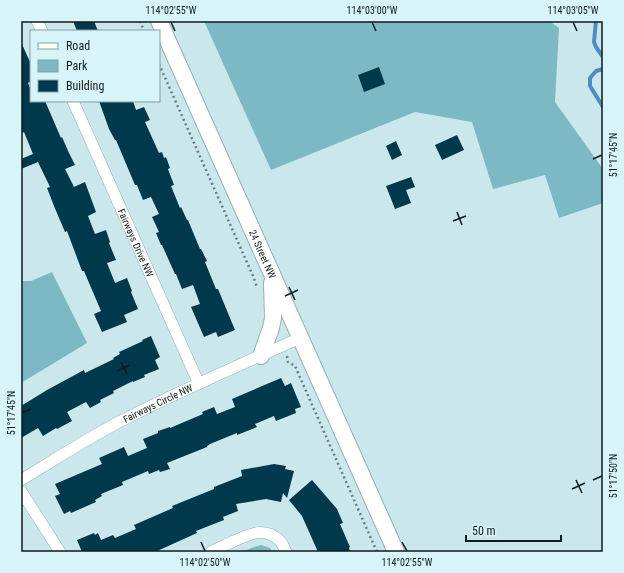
<svg xmlns="http://www.w3.org/2000/svg" width="624" height="573" font-family="'Roboto Condensed',sans-serif">
  <style>
    .green { fill: #7db9c4 }
    .lines { fill: none; stroke-linecap: round; stroke-linejoin: round }
    .stream { stroke: #508cc2; stroke-width: 4 }
    .building { fill: #01394c }
    .street-casing { stroke: #94b0b5; stroke-width: 12 }
    .secondary-casing { stroke: #94b0b5; stroke-width: 18 }
    .path { stroke: #6a7e81; stroke-width: 2.5; stroke-dasharray: 2 3; stroke-linecap: butt }
    .street { stroke: #fff; stroke-width: 11 }
    .secondary { stroke: #fff; stroke-width: 16 }
    .ticks { fill: none; stroke: #0f1a1b; stroke-width: 1.5 }
    .labels { text-anchor: middle; stroke-width: 4; stroke-linejoin: round; paint-order: stroke }
    .street-label { font-size: 10px; fill: #0f1a1b; stroke: #d7f4f9 }
    .neatline { fill: none; stroke: #0f1a1b; stroke-width: 1.5 }
    .ticks-label { font-size: 10px; text-anchor: middle; fill: #0f1a1b }
  </style>
  <rect width="100%" height="100%" fill="#cae7ec"/>
  <path class="green" d="M204 21H549L559 28 555 102 603 169V203L559 218 545 175 493 189 472 122 415 112 271 170Z
    M52 272 87 343 21 383V281H31Z
    M261 545 270 548 272 552H242L254 547Z"/>
  <g class="lines">
    <path class="stream" d="M596 21 594 42 596 47 603 57
      M603 69 596 71 590 78V86L603 107"/>
  </g>
  <path class="building" d="M73 21H94L98 31H77Z
    M21 42 31 64V81L28 83 31 90V101H45L61 138 62 137 69 153 75 165 65 169 74 187 85 182 96 212 88 216 95 234 106 230 110 242 109 243 116 260 107 263 115 283 127 278 132 291 131 292 138 309 124 315 127 322 102 332 94 314 101 311 84 271H82L67 231 65 232 54 206 47 188 50 187 38 162 21 169V159L33 154 24 132 21 134Z
    M379 67 385 84 364 92 358 75Z
    M99 101H133L136 110 144 107 150 120 145 122 159 153 162 152 164 158 166 157 170 168 168 169 174 185 171 186 180 208 181 207 187 220H188L200 249H201L207 261 205 262 216 289H218L235 330 218 337 216 332 204 337 191 307 200 304 193 285 182 289 176 274H175L162 245H161L156 233 159 232 152 217 159 214 151 197 143 200 137 185H135L116 140H115L109 129Z
    M457 135 464 150 442 160 435 145Z
    M396 141 402 155 392 160 386 146Z
    M411 177 415 187 406 190 411 203 395 209 386 186Z
    M151 336 160 357 155 360 159 369 144 375 145 377 133 382V381L113 391 114 393 100 400 101 402 90 408 86 402 67 412 72 421 57 429 56 428 43 436 38 428 21 438V406L47 390 84 370 85 373 114 359 113 358 120 354 119 352 143 341 142 340Z
    M281 378 285 386 291 383 301 407 295 409 296 413 276 421 274 416 255 424 257 427 237 435V433L210 444 207 446V447L167 463 170 469 160 472 159 470 149 474 148 471 122 482 123 485 101 494 102 496 95 500 96 502 71 513 70 511 64 514 55 496 60 494 55 484 102 464 99 458 124 447 128 456 147 448 143 439 158 433V431L170 427V428L203 414 202 412 214 407 217 414 235 407 232 399Z
    M274 464 286 466 285 469 294 471 287 498 283 493 281 502 266 499 236 504 238 511 223 517 224 520 196 531 197 533 155 552H82L77 540 94 533 95 535 98 533 101 540 113 535 115 538 136 529 134 525 173 508 172 506 214 489V487L242 476 241 470Z
    M312 480 337 509 343 523 340 524 350 547 349 548 350 552H318L302 516 289 500Z"/>
  <g class="lines">
    <defs>
      <g id="street">
        <path d="M37 21 42 31"/>
        <path id="s1" d="M73 101 199 384"/>
        <path id="s2" d="M21 480C54 460 86 439 121 421 179 391 240 365 300 338"/>
        <path d="M21 491 60 552"/>
        <path d="M211 552C218 548 226 545 234 541 250 534 265 526 280 541 283 544 284 548 286 552"/>
      </g>
      <g id="secondary">
        <path id="s3" d="M159 21 396 552"/>
        <path d="M261 356 271 328 273 318 272 283"/>
      </g>
    </defs>
    <use href="#street" class="street-casing"/>
    <use href="#secondary" class="secondary-casing"/>
    <path class="path" d="M140 21 144 31
      M159 64 253 276 257 287
      M287 356 288 362 295 366 377 552"/>
    <use href="#street" class="street"/>
    <use href="#secondary" class="secondary"/>
  </g>
  <path class="ticks" d="M171 22 175 31M372 22 376 31M573 22 577 31M593 159 602 155M457 212 462 225M453 221 466 216M289 287 295 300M285 296 298 290M121 362 127 374M117 371 130 365M22 413 31 409M576 480 582 493M593 480 602 476M572 489 585 483M201 542 205 551M402 542 407 551"/>
  <g class="labels">
    <g class="street-label">
      <text dy="4" stroke="none"><textPath href="#s1" startOffset="155">Fairways Drive NW</textPath></text>
      <text dy="4" stroke="none"><textPath href="#s3" startOffset="255">24 Street NW</textPath></text>
      <text dy="4" stroke="none"><textPath href="#s2" startOffset="157">Fairways Circle NW</textPath></text>
    </g>
  </g>
  <rect width="624" height="573" fill="none" stroke="#d7f4f9" stroke-width="44"/>
  <rect x="30" y="30" width="130" height="72" fill="#d7f4f9" stroke="#879da0"/>
  <rect x="38" y="43" width="20" height="6" fill="#ffffff" stroke="#879da0"/>
  <text x="66" y="50" font-size="12" fill="#0f1a1b">Road</text>
  <rect x="38" y="60" width="20" height="12" fill="#7db9c4" stroke="#879da0"/>
  <text x="66" y="70" font-size="12" fill="#0f1a1b">Park</text>
  <rect x="38" y="80" width="20" height="12" fill="#01394c" stroke="#879da0"/>
  <text x="66" y="90" font-size="12" fill="#0f1a1b">Building</text>
  <path d="M466 535v6h95v-6" fill="none" stroke="#0f1a1b" stroke-width="2"/>
  <text x="472" y="535" font-size="12" fill="#0f1a1b" stroke="#d7f4f9" stroke-width="3" paint-order="stroke">50 m</text>
  <rect x="22" y="22" width="580" height="529" class="neatline"/>
  <g class="ticks-label">
    <text x="171" y="14">114°02'55"W</text>
    <text x="372" y="14">114°03'00"W</text>
    <text x="573" y="14">114°03'05"W</text>
    <text transform="translate(613 155) rotate(-90)" y="4">51°17'45"N</text>
    <text transform="translate(11 413) rotate(-90)" y="4">51°17'45"N</text>
    <text transform="translate(613 476) rotate(-90)" y="4">51°17'50"N</text>
    <text x="205" y="566">114°02'50"W</text>
    <text x="407" y="566">114°02'55"W</text>
  </g>
</svg>
